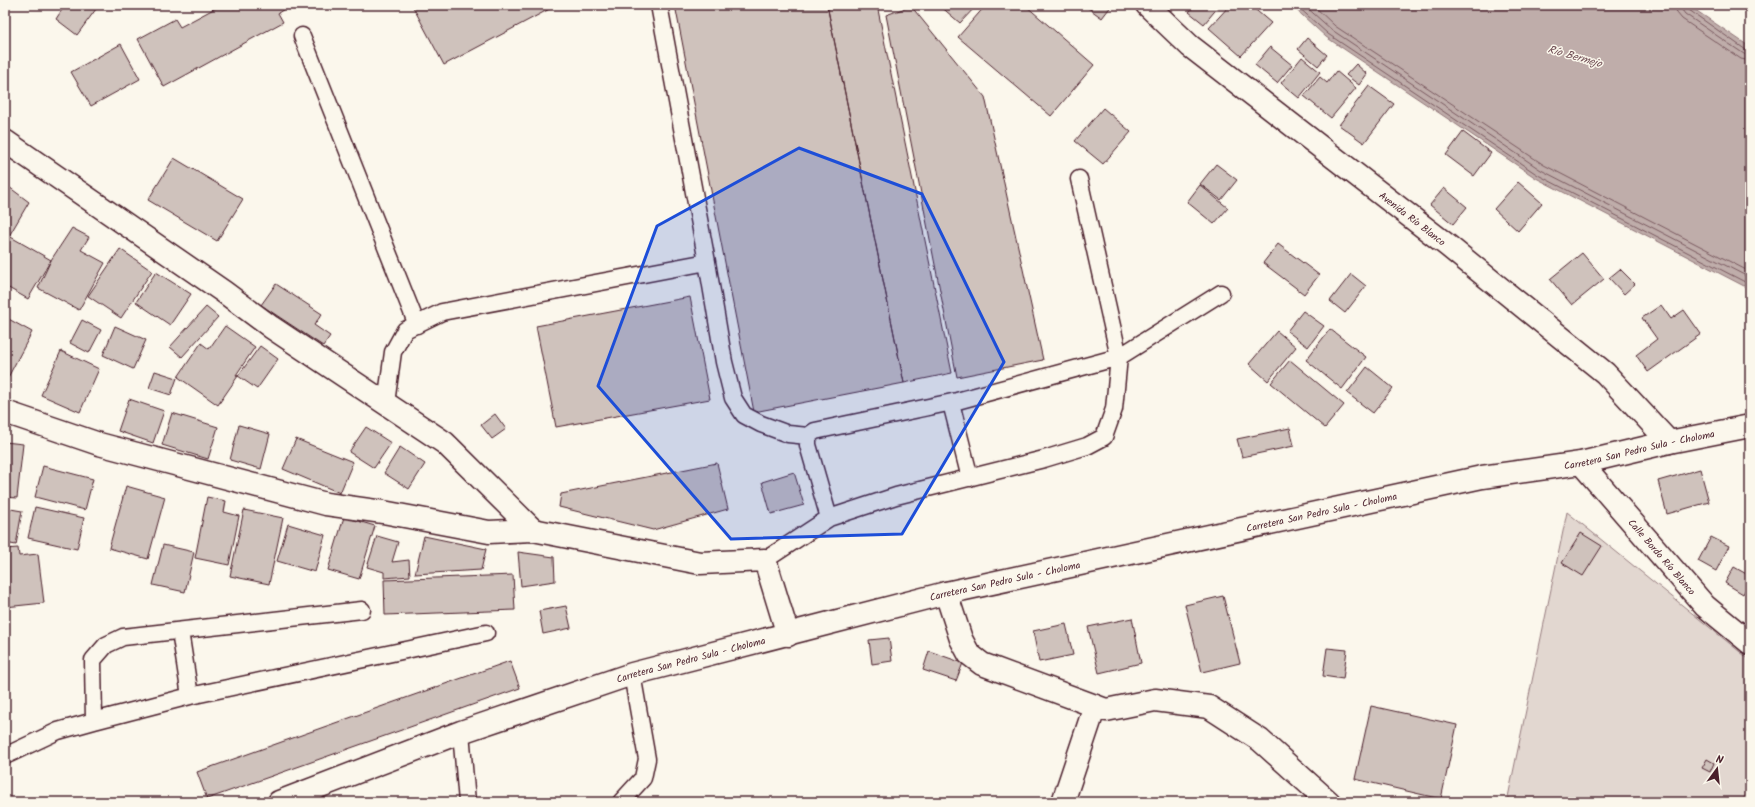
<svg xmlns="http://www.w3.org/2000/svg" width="1755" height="807" font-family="Kalam,sans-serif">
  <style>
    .green { fill: #e2d7d0; stroke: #967b7e }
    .water { fill: #bfadaa; stroke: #907477 }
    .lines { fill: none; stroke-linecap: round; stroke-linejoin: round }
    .shore { stroke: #79585e; stroke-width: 1 }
    .building { fill: #cfc2bc; stroke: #4a1f2b }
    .service-casing { stroke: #4a1f2b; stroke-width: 19 }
    .minor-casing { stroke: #4a1f2b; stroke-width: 25 }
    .secondary-casing { stroke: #4a1f2b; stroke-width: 25 }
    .service { stroke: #fbf7ec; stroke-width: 16 }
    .minor { stroke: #fbf7ec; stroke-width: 22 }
    .secondary { stroke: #fbf7ec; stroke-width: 22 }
    .marked { fill: #1d4ed8; fill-opacity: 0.2; stroke: #1d4ed8; stroke-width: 3; stroke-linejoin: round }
    .labels { text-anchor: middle; stroke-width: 3; stroke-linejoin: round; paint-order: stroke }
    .street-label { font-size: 10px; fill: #4a1f2b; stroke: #fbf7ec }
    .water-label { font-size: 11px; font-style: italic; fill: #6d4a51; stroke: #fbf7ec }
  </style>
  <rect width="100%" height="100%" fill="#fbf7ec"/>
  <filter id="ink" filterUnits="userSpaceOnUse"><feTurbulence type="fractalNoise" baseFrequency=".025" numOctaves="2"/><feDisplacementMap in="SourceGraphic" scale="8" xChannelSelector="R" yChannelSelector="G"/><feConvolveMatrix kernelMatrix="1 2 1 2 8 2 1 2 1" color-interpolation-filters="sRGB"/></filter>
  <g filter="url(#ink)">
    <path class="green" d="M1567 512 1750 660V791L1740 802H1507Z"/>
    <path class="water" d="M1291 5H1688L1750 47V287L1744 286 1536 178 1326 37Z"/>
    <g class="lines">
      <path class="shore" d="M1296 5 1328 34 1538 175 1745 282 1750 283
        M1304 5 1332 30 1541 170 1750 278
        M1313 5 1335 26 1544 165 1750 272
        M1675 5 1677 13 1682 19 1741 59 1750 61
        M1681 5 1682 10 1685 14 1744 54 1750 55
        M1686 5 1689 10 1746 50H1750"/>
    </g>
    <path class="building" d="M65 5H99L77 35 56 19Z
      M221 5H291L278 13 283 22 164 87 138 39 175 19 180 27Z
      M412 5H557L444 65Z
      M675 5H827L904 383 754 412Z
      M827 5H877L952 373 904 383Z
      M939 5H977L960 23Z
      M986 5H1025L1094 65 1051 116 958 37Z
      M1084 5H1112L1102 18Z
      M1195 5H1217L1219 6 1204 24 1189 12Z
      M1230 5H1250L1271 23 1241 56 1209 28Z
      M911 6 985 97 1043 360 957 377 886 15Z
      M1307 38 1327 55 1318 66 1298 49Z
      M121 44 140 79 91 106 71 72Z
      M1270 47 1292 65 1277 83 1255 65Z
      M1302 57 1320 72 1299 98 1281 83Z
      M1356 64 1367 74 1359 85 1346 75Z
      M1336 71 1356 88 1331 118 1304 96 1320 77 1327 83Z
      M1369 86 1394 104 1364 143 1339 125Z
      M1103 108 1131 132 1103 164 1075 141Z
      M1463 132 1491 153 1474 176 1446 155Z
      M174 158 243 199 217 241 148 200Z
      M1216 164 1237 180 1221 200 1200 184Z
      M1518 182 1542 203 1518 231 1494 209Z
      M5 184 29 202 9 236 5 238Z
      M1200 185 1228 208 1214 224 1187 202Z
      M1444 188 1467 207 1453 224 1430 205Z
      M72 228 89 237 81 250 105 263 79 310 38 288 51 260Z
      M9 236 51 260 28 299 5 286V243Z
      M1278 244 1319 275 1304 294 1263 263Z
      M120 249 152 271 121 318 88 296Z
      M1582 253 1604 279 1572 305 1550 279Z
      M1620 269 1635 284 1624 294 1609 278Z
      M156 272 191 294 170 325 136 302Z
      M1351 274 1366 286 1345 313 1330 301Z
      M276 284 322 314 314 325 330 336 323 346 261 305Z
      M690 297 710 399 556 427 536 326Z
      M1661 305 1671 319 1684 310 1701 334 1648 372 1636 355 1657 339 1642 318Z
      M206 307 218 317 182 357 170 347Z
      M1303 311 1324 326 1308 347 1287 331Z
      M5 317 32 332 5 383Z
      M82 320 101 330 89 353 70 343Z
      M115 326 146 340 133 369 103 355Z
      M225 326 255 347 236 375 238 376 218 405 178 377 201 343 209 349Z
      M1330 329 1366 357 1342 389 1306 360Z
      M1277 331 1296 347 1268 381 1249 364Z
      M260 346 278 359 257 389 238 376Z
      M61 351 99 369 80 412 41 395Z
      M1290 360 1344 405 1325 428 1271 383Z
      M1367 367 1393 388 1373 413 1347 393Z
      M155 371 177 378 171 395 149 388Z
      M129 399 164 411 153 443 118 431Z
      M172 413 218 427 208 459 162 445Z
      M495 414 506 429 492 439 481 425Z
      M239 425 270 434 261 469 230 460Z
      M366 427 391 443 374 468 349 452Z
      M1290 428 1294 446 1242 457 1237 439Z
      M296 439 353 462 340 493 283 469Z
      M5 442 23 444 17 498 5 497Z
      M400 447 425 464 409 489 384 473Z
      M717 463 728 509 653 530 559 507 561 494Z
      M43 466 93 479 85 510 35 497Z
      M1700 469 1709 502 1667 514 1658 481Z
      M794 472 804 505 771 514 762 482Z
      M126 486 165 497 148 559 109 548Z
      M207 497 226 501 224 512 239 516 229 565 195 558Z
      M35 507 84 518 77 549 28 538Z
      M5 508 22 511 16 545 5 543Z
      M244 510 283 518 269 584 230 576Z
      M344 517 375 526 359 579 328 570Z
      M288 524 325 535 315 572 277 561Z
      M1581 533 1602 546 1583 576 1562 563Z
      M377 536 398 542 392 562 409 560 410 576 384 578V572L367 567Z
      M424 536 486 549 481 570 415 574Z
      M1711 537 1729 546 1716 571 1698 561Z
      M163 545 194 552 185 592 153 585Z
      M18 548 19 556 38 554 44 603 5 607V549Z
      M518 552 554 557 555 581 521 586Z
      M1734 567 1750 576V582L1743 594 1725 583Z
      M513 575 515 610 385 615 384 580Z
      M1223 596 1240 663 1202 672 1185 605Z
      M566 606 571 628 543 634 539 611Z
      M1132 618 1141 663 1099 673 1088 627Z
      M1066 624 1073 655 1039 662 1033 631Z
      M889 638 892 661 872 664 869 640Z
      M1327 648 1347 650 1343 679 1323 676Z
      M929 651 963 663 956 681 923 670Z
      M510 661 520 688 207 799 197 772Z
      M1371 706 1457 725 1441 799 1355 779Z
      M1707 759 1714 763 1710 772 1702 768Z"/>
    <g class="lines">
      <defs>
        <path id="service" d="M659 5 707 262
          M302 36 417 325
          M386 403 393 352 405 330 442 312 707 262 724 362 733 398 744 415 761 424 788 434 808 436
          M951 403 970 478
          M829 518 808 445V436L815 431 957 401 1119 357 1221 293
          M765 560 829 518 896 496 1044 459 1087 446 1104 437 1114 409 1119 357 1079 179
          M180 631 190 696
          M94 721 190 696 486 633
          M461 732 467 802
          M5 756 58 731 94 721 93 660 106 645 123 637 362 610
          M621 802 643 778 647 759 632 674"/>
        <g id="minor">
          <path id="s1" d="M1147 5 1190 46 1447 245 1605 373 1669 442"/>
          <path d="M5 141 224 292 271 327 445 443 533 530"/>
          <path d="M5 412 99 444 326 504 383 512 489 532 533 530 700 563 765 560 788 635"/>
          <path id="s2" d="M1581 463 1705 606 1750 643"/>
          <path d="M946 593 961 639 969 654 982 664 1106 710 1155 700 1209 707 1260 740 1329 802"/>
          <path d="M1063 802 1095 706"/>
        </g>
        <g id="secondary">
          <path id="s3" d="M279 802 461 732 632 674 946 593 1482 477 1581 463 1669 442 1750 426"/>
        </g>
      </defs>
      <use href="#service" class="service-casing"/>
      <use href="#minor" class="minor-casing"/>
      <use href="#secondary" class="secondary-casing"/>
      <use href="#service" class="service"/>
      <use href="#minor" class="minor"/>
      <use href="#secondary" class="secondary"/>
    </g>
  </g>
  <path class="marked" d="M799 148 922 194 1004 362 902 534 731 539 598 386 657 226Z"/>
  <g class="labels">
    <g class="street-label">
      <text dy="4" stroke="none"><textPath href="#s1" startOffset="341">Avenida Río Blanco</textPath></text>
      <text dy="4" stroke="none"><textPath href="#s3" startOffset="1408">Carretera San Pedro Sula - Choloma</textPath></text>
      <text dy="4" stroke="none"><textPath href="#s3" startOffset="1084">Carretera San Pedro Sula - Choloma</textPath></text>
      <text dy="4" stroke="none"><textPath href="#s2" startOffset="124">Calle Bordo Río Blanco</textPath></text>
      <text dy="4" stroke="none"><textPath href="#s3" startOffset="760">Carretera San Pedro Sula - Choloma</textPath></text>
      <text dy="4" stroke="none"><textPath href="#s3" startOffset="436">Carretera San Pedro Sula - Choloma</textPath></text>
    </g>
    <g class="water-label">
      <text transform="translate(1575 56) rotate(16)" y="4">Río Bermejo</text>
    </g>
  </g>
  <rect width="1755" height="807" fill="none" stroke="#fbf7ec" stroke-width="20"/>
  <rect x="10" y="10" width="1735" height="787" fill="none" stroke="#4a1f2b" stroke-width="1.5" filter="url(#ink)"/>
  <g transform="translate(1717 769) rotate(15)" stroke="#fbf7ec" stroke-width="3" paint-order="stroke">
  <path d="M0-3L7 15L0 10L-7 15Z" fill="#4a1f2b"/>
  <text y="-6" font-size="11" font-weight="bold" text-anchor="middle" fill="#4a1f2b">N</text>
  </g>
</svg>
